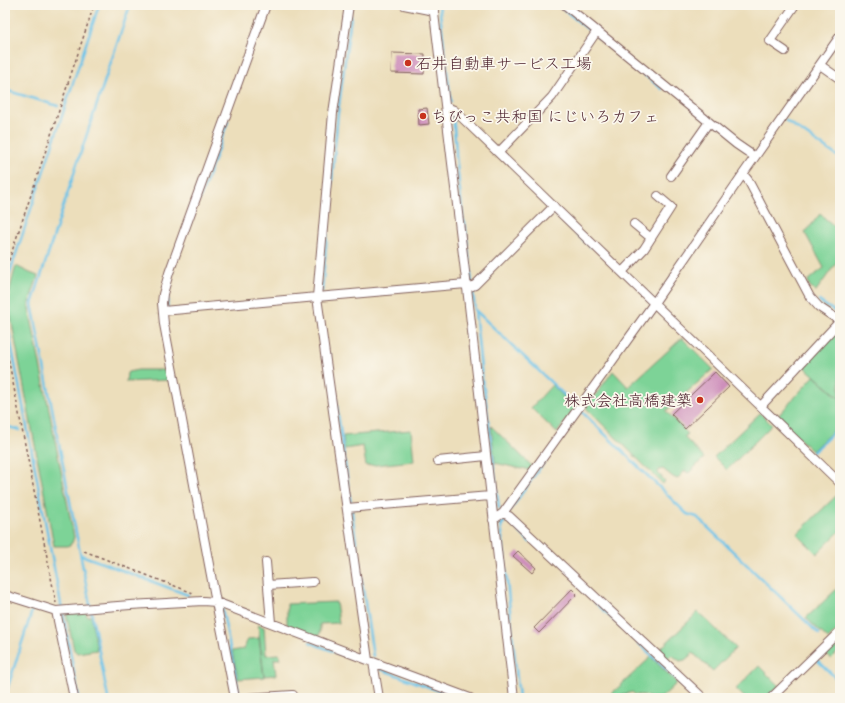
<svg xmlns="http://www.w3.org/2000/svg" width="845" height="703" font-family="Mynerve,'Klee One',sans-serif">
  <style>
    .green { fill: #7dd397; stroke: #647961 }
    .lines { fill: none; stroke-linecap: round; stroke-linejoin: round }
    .stream { stroke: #6bc3e9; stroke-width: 2.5 }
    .building { fill: #ce8fbb }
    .street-casing { stroke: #83625d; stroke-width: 10 }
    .path { stroke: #83625d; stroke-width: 1.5; stroke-dasharray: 3 3; stroke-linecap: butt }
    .street { stroke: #fff; stroke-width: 8 }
    .poi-dot { fill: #c8321e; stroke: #fbf7ec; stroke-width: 1.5 }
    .labels { text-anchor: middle; stroke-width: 3.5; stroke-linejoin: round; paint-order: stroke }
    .poi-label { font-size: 16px; fill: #4a1f2b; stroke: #fbf7ec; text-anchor: start }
  </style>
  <rect width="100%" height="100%" fill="#fbf7ec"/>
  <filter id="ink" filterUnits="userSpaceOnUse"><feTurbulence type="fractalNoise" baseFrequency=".025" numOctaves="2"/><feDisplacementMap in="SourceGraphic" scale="8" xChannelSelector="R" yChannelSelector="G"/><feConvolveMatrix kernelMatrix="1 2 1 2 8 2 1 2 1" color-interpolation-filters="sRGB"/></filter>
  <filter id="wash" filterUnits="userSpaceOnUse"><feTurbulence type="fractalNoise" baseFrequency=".012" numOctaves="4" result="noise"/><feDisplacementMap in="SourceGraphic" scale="16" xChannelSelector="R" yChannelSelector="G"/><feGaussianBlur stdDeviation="0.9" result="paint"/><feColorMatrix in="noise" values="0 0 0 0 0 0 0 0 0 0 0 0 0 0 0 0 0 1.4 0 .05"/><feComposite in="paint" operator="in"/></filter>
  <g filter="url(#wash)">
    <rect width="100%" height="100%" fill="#ecdebb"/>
    <path class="green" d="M820 214 840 231V258L816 291H814L809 285 808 280 824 268 805 233Z
      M16 266 30 273 38 276 29 303V308L74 537 72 543 68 546H54L9 308C8 293 12 280 16 266Z
      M840 324V398L802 365Z
      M682 338 713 369 666 411 688 434 684 437 704 458 689 473 685 471 677 479 673 477 663 469 659 470 658 473 665 481 663 484 586 408 613 371 628 387Z
      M138 370H167L170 380 126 382 127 373 128 372Z
      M814 376 840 399V424L812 451 777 417Z
      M552 385 575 408 557 433 531 408Z
      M760 413 772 425 727 470 714 457Z
      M491 426 533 467 531 471 523 468 522 469 495 463Z
      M411 430 414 461 366 466 363 446 344 449 343 436Z
      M840 492V531L817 554 797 534Z
      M840 586V628L828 639 806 618Z
      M336 602 339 623 320 624V633L317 638 287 626V604Z
      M86 612 87 616H91L97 650 77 653 74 650 66 613Z
      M698 612 736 648 713 671 693 653 685 660 680 661 672 655 666 660 657 652Z
      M258 625 264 627 266 655 279 654 280 659H274L276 675 264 676Z
      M259 638 264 677 238 679 232 651 244 649 247 641 249 639Z
      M832 645 839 651 831 659 824 653Z
      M651 657 677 683 661 698H650C646 694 642 695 636 695L632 692 614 698H607Z
      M759 666 779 686 766 698H745L736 689Z"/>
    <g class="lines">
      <path class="stream" d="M439 5 451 102
        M558 5 662 89
        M5 90 58 106
        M453 115 456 151V155L463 219 465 223 475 310 482 379 485 394 499 508
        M785 120 840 158
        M200 199 228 121
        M545 204 591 247
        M5 260H6
        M5 287 99 5
        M322 291 338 113 351 16
        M819 301 840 315
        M167 310 168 289
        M475 310 580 410 687 514 697 517 819 634
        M5 312 79 698
        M329 354 336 399 359 562 373 656
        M5 426 20 430
        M813 452 840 426
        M507 519 506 518 508 513 554 448
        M501 523 519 698
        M501 526 507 519 530 542
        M81 555 188 595
        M215 576 220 599
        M595 602 697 698
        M222 608 240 698
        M310 642 319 646 350 657
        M816 659 840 682
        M380 669 458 698
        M5 696 32 611
        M108 698 32 304 77 164 130 5"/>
    </g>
    <g id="blocks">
      <path class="building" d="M392 53 425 54 424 74 391 73Z
        M427 108 429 124 419 125 418 109Z
        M715 372 729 387 685 429 671 414Z
        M518 551 536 568 532 573 513 556Z
        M572 589 577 594 539 633 534 628Z"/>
    </g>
  </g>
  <g filter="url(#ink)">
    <use href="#blocks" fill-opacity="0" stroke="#83625d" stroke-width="1"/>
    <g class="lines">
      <defs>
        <path id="street" d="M349 5 333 113 317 297 466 284
          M404 5 434 11
          M433 5 467 288 514 698
          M565 5 736 144 755 157
          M785 51 770 41 795 5
          M820 65 840 79
          M446 107 454 110 840 483
          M499 152 552 97 597 31
          M743 174 748 180 810 297 819 307 840 321
          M671 176 709 122
          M634 224 651 238
          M622 272 644 249 671 207 658 196
          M467 288 475 285 554 206
          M163 311 317 297 368 660
          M761 406 840 321
          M438 461 486 456
          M347 508 490 496
          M503 513 509 516 703 698
          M493 520 503 513 654 303 743 174 840 36
          M266 562 271 623
          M268 585 313 582
          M5 595 56 611 130 605 203 601 216 602 373 662 470 698
          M56 611 74 698
          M373 662 379 698
          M235 698 216 602 164 324 162 303 163 294 169 273 266 5
          M247 698 293 695
          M771 698 840 631"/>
      </defs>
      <use href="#street" class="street-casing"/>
      <path class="path" d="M5 272 35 183 94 5
        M5 342 56 603
        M84 551 193 593"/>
      <use href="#street" class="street"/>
    </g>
  </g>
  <g class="poi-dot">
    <circle cx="408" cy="63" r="4"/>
    <circle cx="423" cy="116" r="4"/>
    <circle cx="700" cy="400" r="4"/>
  </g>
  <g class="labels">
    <g class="poi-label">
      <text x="416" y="69">石井自動車サービス工場</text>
      <text x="431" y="122">ちびっこ共和国 にじいろカフェ</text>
      <text x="692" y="406" text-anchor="end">株式会社高橋建築</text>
    </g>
  </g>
  <rect width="845" height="703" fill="none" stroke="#fbf7ec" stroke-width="20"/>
</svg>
